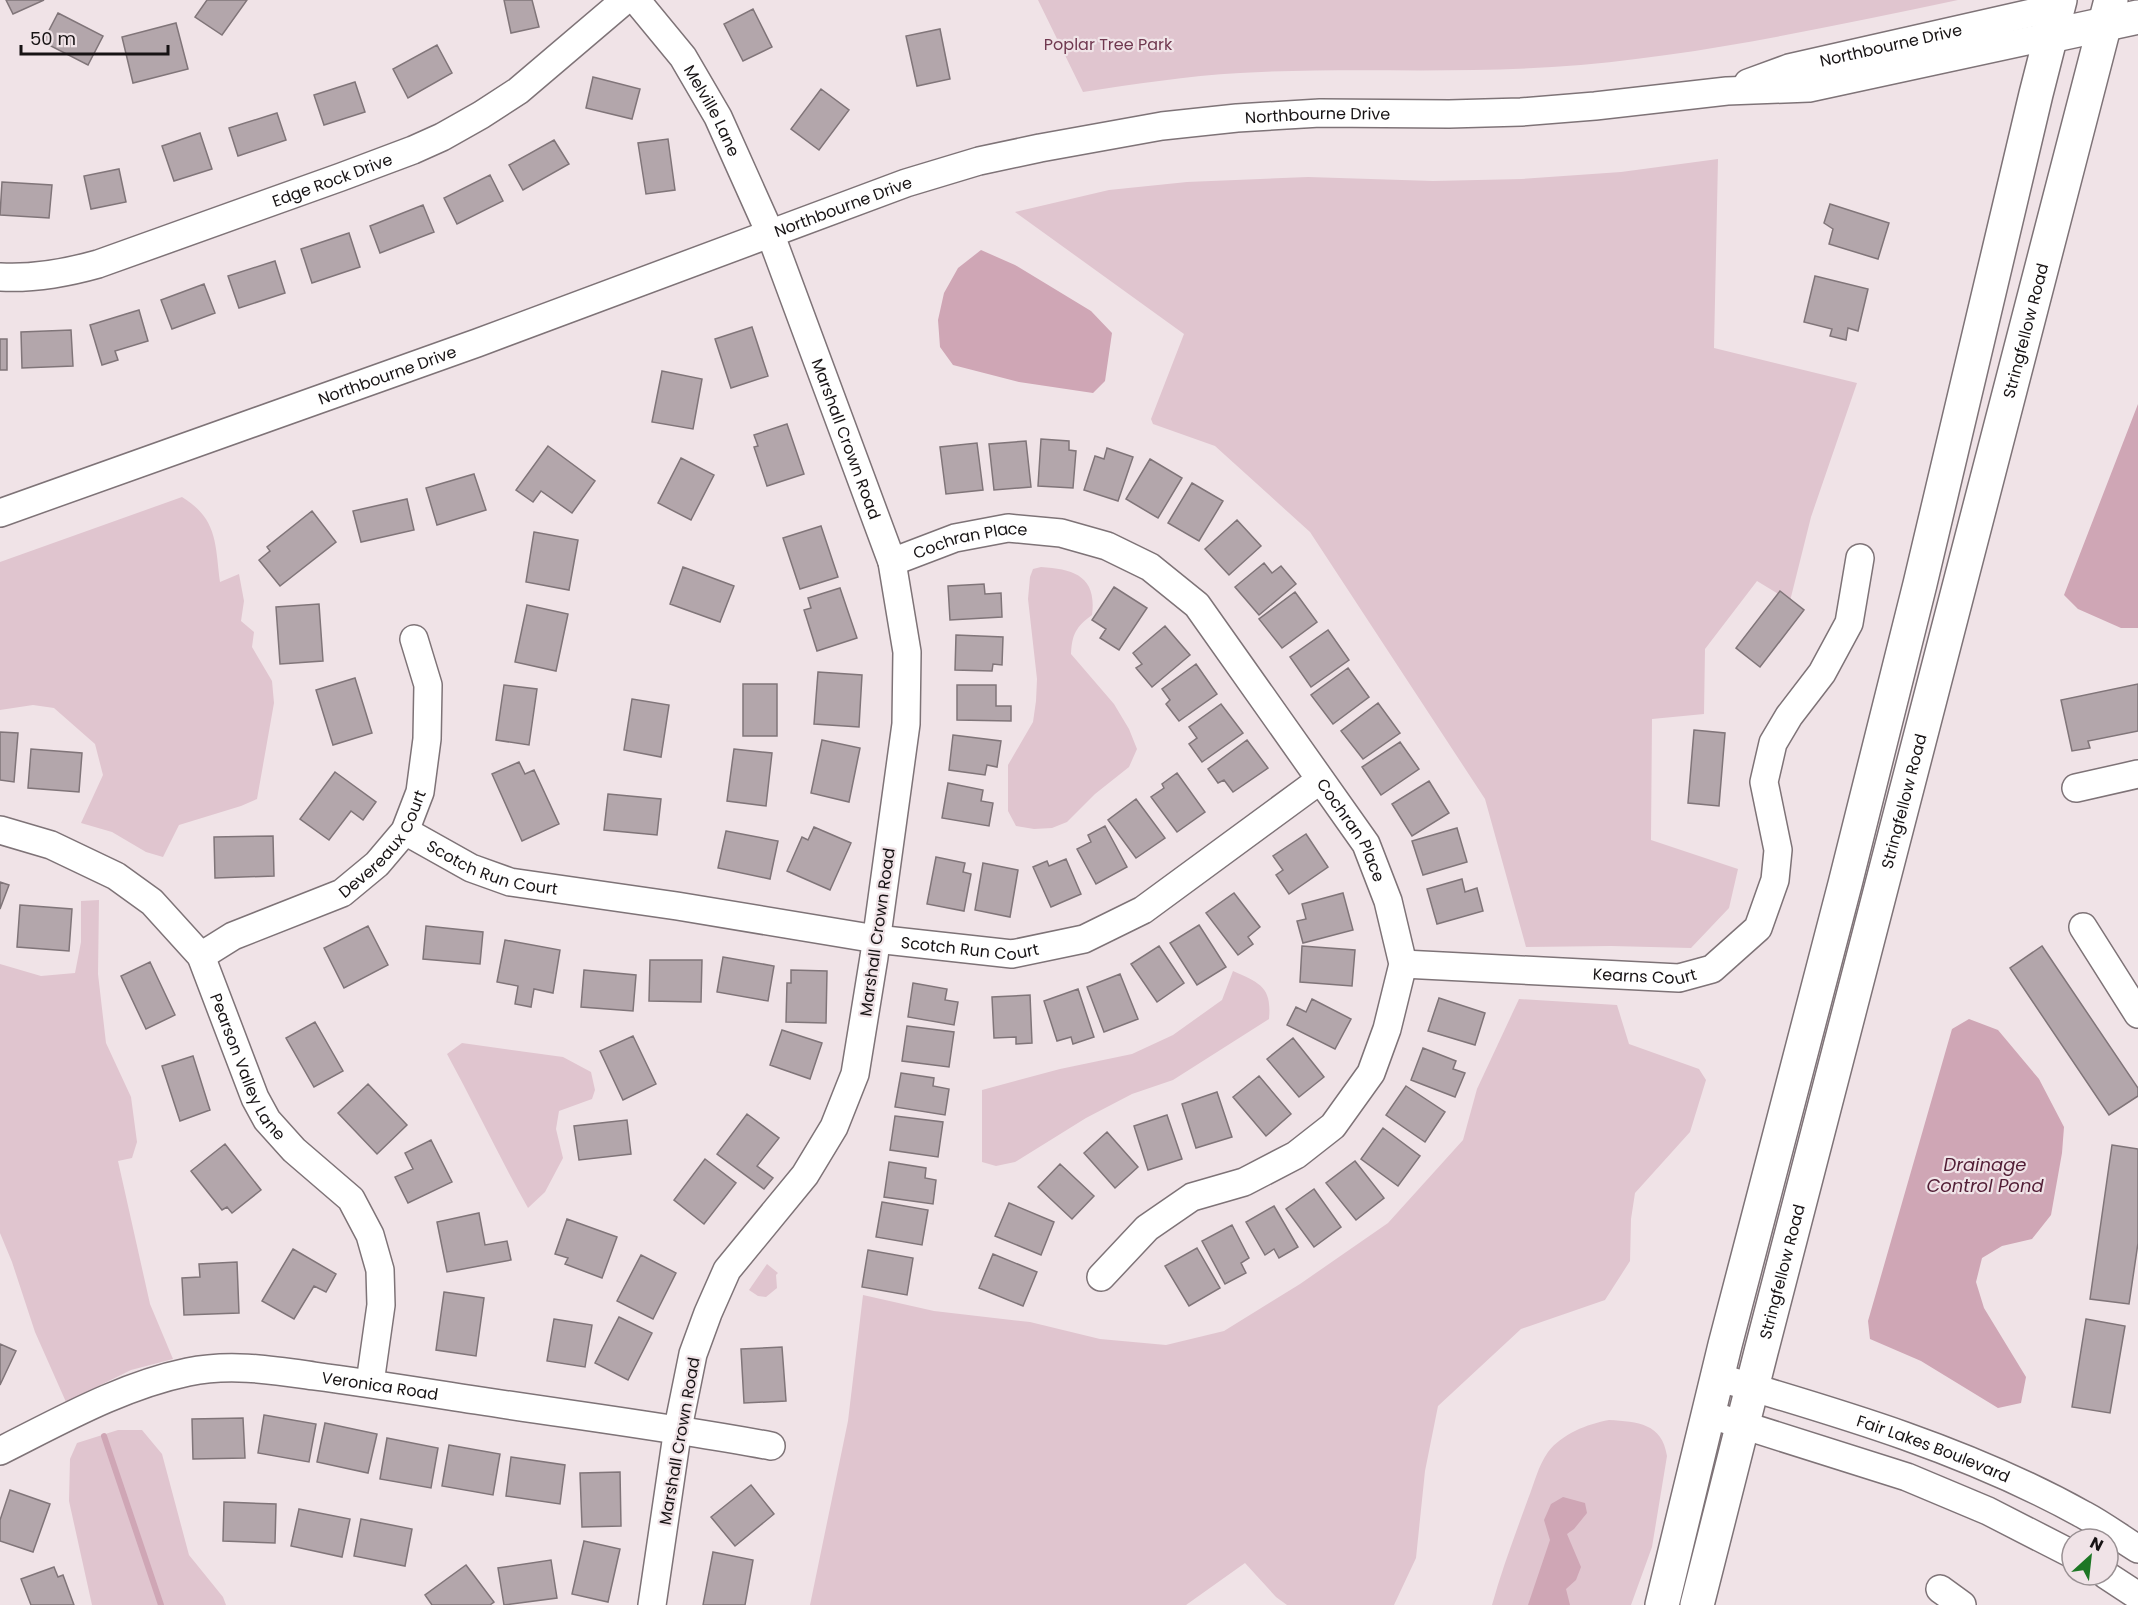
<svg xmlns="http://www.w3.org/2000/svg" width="2138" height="1605" font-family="Poppins,sans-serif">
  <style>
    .green { fill: #e0c5cf }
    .water { fill: #cfa6b5 }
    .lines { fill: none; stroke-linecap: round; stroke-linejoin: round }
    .stream { stroke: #cfa6b5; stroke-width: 6 }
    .building { fill: #b3a6ab; stroke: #807579; stroke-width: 1.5 }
    .minor-casing { stroke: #7e7377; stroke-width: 30 }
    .major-casing { stroke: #7e7377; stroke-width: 36 }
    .minor { stroke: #fff; stroke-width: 27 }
    .major { stroke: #fff; stroke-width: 33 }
    .labels { text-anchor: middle; stroke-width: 4.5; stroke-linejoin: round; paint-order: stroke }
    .park-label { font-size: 16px; fill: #703950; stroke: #f0e3e7 }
    .street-label { font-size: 16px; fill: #171314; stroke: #f0e3e7 }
    .water-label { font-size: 18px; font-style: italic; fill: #511d35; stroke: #f0e3e7 }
  </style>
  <rect width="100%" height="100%" fill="#f0e3e7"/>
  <path class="green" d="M1038 0H1958C1823 28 1689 58 1552 67 1448 74 1344 67 1240 73 1187 76 1135 84 1083 92Z
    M1718 159 1714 348 1857 383 1811 517 1790 601 1757 581 1705 649 1704 714 1652 719 1651 840 1738 869 1729 908 1691 948 1611 946 1526 947 1485 799 1310 532 1215 446 1153 424 1151 419 1184 334 1015 212 1109 190 1187 182 1308 177 1433 181 1522 179 1621 172Z
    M182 497C218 519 215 544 220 582L239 574 244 601 241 621 254 632 252 647 272 681 274 703 257 799 241 806 179 825 163 857 146 852 112 832 81 823 103 775 95 744 54 708 33 705 0 710V562Z
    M1041 567C1075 569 1097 577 1092 615 1076 627 1072 634 1071 654L1114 704 1129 729 1137 749 1129 767 1095 794 1067 822 1052 828 1034 829 1016 826 1008 811V765L1033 722 1036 701 1037 679 1028 599 1030 577 1033 569Z
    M99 900 98 974 106 1043 131 1097 137 1142 132 1158 118 1161 150 1304 173 1359 131 1370 66 1402 35 1332 12 1262 0 1233V964L41 976 75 973 81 942V901Z
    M1233 971C1260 983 1272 987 1269 1019L1173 1080 1132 1094 1086 1118 1015 1162 996 1166 982 1162V1090L1060 1069 1132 1054 1173 1035 1222 1000Z
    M1519 999 1617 1005 1629 1044 1699 1069 1706 1080 1690 1132 1635 1193 1631 1219 1630 1261 1605 1300 1521 1329 1438 1406 1425 1471 1416 1558 1394 1605H1287L1276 1597 1245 1563 1186 1605H810L848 1421 863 1295 934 1311 1030 1322 1100 1339 1166 1345 1224 1331 1300 1284 1388 1223 1463 1140 1477 1089Z
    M462 1043 563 1057 591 1072 595 1090 592 1099 559 1111 556 1129 563 1158 545 1192 528 1208C499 1157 475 1105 447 1054Z
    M767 1264 778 1273 776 1275 777 1288 766 1297 758 1296 749 1290Z
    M1609 1420C1638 1422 1662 1423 1667 1456L1652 1547 1631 1605H1492C1502 1569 1515 1535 1528 1499 1534 1484 1538 1466 1548 1452 1562 1434 1587 1424 1609 1420Z
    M118 1430H142L162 1454 189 1555 223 1597 226 1605H92L69 1501 70 1459 77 1443Z"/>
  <path class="water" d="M981 250 1015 265 1091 311 1112 333 1105 381 1093 393 1019 382 953 365 940 347 938 320 944 293 958 268Z
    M2138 404V628H2121L2078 609 2064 595Z
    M1969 1019 1998 1030 2039 1079 2064 1127 2062 1153 2051 1215 2032 1239 2002 1246 1982 1258 1976 1282 1984 1308 2026 1377 2021 1403 1998 1408 1921 1361 1870 1339 1868 1321 1952 1029Z
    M1563 1497 1585 1503 1587 1513 1574 1529 1567 1534 1581 1567 1576 1580 1566 1589 1570 1605H1528L1550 1540 1544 1520 1551 1504Z"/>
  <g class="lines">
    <path class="stream" d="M104 1436 161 1605"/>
  </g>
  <path class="building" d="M6 0H44L13 14Z
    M207 0H247L222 35 195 17Z
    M504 0H532L539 27 511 33Z
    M753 9 772 47 743 61 724 24Z
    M58 13 103 36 88 65 43 42Z
    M176 23 188 69 133 83 122 37Z
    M940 29 950 79 917 86 906 36Z
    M437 45 452 73 408 98 393 69Z
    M593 77 640 89 632 119 586 108Z
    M355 82 365 112 324 125 314 95Z
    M821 89 849 110 819 150 791 129Z
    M277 113 286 140 238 156 229 128Z
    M200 133 212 169 174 181 162 146Z
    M668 139 675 190 646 194 638 143Z
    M554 140 569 164 523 190 509 165Z
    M119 169 126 202 91 209 84 176Z
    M490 175 503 201 457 224 444 198Z
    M2 182 52 185 49 218 0 215Z
    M1830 204 1889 223 1878 259 1829 244 1833 229 1824 223Z
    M423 205 434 232 380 253 370 226Z
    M349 233 360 267 312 283 301 249Z
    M275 261 285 293 239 308 228 276Z
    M1815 276 1868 289 1858 331 1848 328 1846 340 1830 336 1832 329 1804 322Z
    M204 284 215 313 172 329 161 300Z
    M139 310 148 341 115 351 118 360 102 365 90 325Z
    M752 327 768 376 731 388 715 339Z
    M71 330 73 366 22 368 21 332Z
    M0 339H7V370H0Z
    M662 371 702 379 693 429 652 422Z
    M787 424 804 474 767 486 754 447 758 446 754 435Z
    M1041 439 1069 441V450L1076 451 1073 488 1038 486Z
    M1026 441 1031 487 994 490 989 444Z
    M977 443 983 490 946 494 940 447Z
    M548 446 595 481 572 513 541 491 533 502 516 490Z
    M1107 448 1133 457 1118 501 1084 490 1095 456 1104 459Z
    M681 458 714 475 691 520 658 503Z
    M1150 459 1182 478 1158 518 1126 499Z
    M474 474 486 510 437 525 426 488Z
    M1192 483 1223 501 1199 541 1168 523Z
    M407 499 414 530 361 542 353 511Z
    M312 511 336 542 280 586 259 560 270 551 267 547Z
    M1237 520 1261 546 1229 575 1205 549Z
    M821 526 838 577 800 589 783 538Z
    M534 532 578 540 569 590 526 582Z
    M1264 563 1272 573 1281 566 1296 584 1259 615 1235 587Z
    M683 567 734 586 720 622 670 604Z
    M984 584 985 594 1001 593 1002 617 950 620 948 586Z
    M1114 587 1147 608 1119 650 1100 638 1106 629 1092 620Z
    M840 588 857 638 817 651 804 610 811 608 808 598Z
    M1780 591 1804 610 1760 667 1736 648Z
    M1295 592 1317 622 1282 648 1259 619Z
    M319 604 323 661 280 664 276 607Z
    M527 605 568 614 556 671 515 662Z
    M1165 626 1190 655 1152 687 1136 668 1142 664 1133 653Z
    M1328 630 1349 660 1311 687 1290 657Z
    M956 635 1003 637 1002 665 993 664 992 671 955 670Z
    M1196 664 1217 694 1179 721 1166 704 1170 700 1162 689Z
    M1348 668 1369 697 1333 724 1311 695Z
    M818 672 862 675 859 727 814 724Z
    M355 678 372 733 333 745 316 690Z
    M743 684H777V736H743Z
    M2138 684V731L2088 741 2090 748 2072 751 2061 700Z
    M504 685 537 689 529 745 496 740Z
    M957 685H996V706H1011V721L957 720Z
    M632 699 669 705 661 757 624 750Z
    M1378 703 1400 733 1363 759 1341 731Z
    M1221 704 1243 733 1202 762 1189 744 1197 738 1189 727Z
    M1694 730 1725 733 1719 806 1688 803Z
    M0 732 18 733 14 782 0 780Z
    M953 735 1001 741 997 767 987 765 985 775 949 770Z
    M822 740 860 748 849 802 811 793Z
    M1247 740 1268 768 1233 792 1224 780 1218 783 1208 769Z
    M1400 742 1419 769 1381 795 1362 767Z
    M31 749 82 753 79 792 28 788Z
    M734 749 772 753 766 806 727 801Z
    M519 762 525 774 534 770 559 824 522 841 492 774Z
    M335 772 376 802 363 820 351 811 329 840 300 819Z
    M1177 773 1205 812 1177 832 1151 797 1164 788 1162 784Z
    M1429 781 1449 813 1412 836 1392 804Z
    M948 783 983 790 981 801 993 803 989 826 942 818Z
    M608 794 661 799 657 835 604 830Z
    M1136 799 1165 838 1136 858 1108 820Z
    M1105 826 1127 867 1096 884 1077 849 1091 842 1088 835Z
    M814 827 851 843 830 890 787 871 802 837 808 840Z
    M1457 828 1467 862 1423 875 1412 841Z
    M726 831 778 841 770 879 718 868Z
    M1306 834 1328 867 1289 894 1276 875 1283 870 1273 856Z
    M273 836 274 876 215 878 214 837Z
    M936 857 965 863 963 872 971 874 964 911 927 904Z
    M1066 859 1081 894 1051 907 1033 867 1047 861 1049 866Z
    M983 863 1018 870 1010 917 975 910Z
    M1462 879 1465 892 1477 888 1483 911 1437 924 1427 889Z
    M0 882 9 885 0 909Z
    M1234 893 1260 927 1248 937 1253 944 1238 955 1206 913Z
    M1343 893 1353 930 1303 943 1297 921 1306 919 1302 904Z
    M20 905 72 909 69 951 17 947Z
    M1199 925 1226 967 1197 985 1170 943Z
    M368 926 388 965 344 988 324 948Z
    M426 926 483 932 480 964 423 959Z
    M505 940 560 950 553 993 534 989 531 1007 515 1004 518 986 497 982Z
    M1159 946 1184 983 1157 1002 1131 964Z
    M1302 946 1355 950 1352 986 1300 982Z
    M2042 946 2138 1088V1096L2109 1115 2010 968Z
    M723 957 774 966 768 1001 717 992Z
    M650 960H702L701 1002 649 1001Z
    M150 962 175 1015 146 1029 121 976Z
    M584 970 636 975 633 1011 581 1007Z
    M791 970 827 971 826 1023 786 1022 787 983H791Z
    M1120 974 1138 1019 1104 1032 1087 987Z
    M913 983 947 989 945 1000 958 1002 954 1025 908 1017Z
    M1078 989 1094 1037 1073 1044 1071 1037 1057 1041 1044 1001Z
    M1030 995 1032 1043 1016 1044V1037L994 1038 992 997Z
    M1439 998 1485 1013 1475 1045 1428 1031Z
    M1312 999 1351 1019 1335 1049 1287 1025 1296 1007 1306 1012Z
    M315 1022 343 1071 314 1087 286 1038Z
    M907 1026 954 1032 949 1067 902 1061Z
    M782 1030 822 1043 810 1079 770 1065Z
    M633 1036 656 1084 623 1100 600 1051Z
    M1293 1038 1324 1077 1299 1097 1267 1059Z
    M1423 1048 1456 1061 1453 1069 1465 1073 1455 1097 1411 1080Z
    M193 1056 210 1110 180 1121 162 1066Z
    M901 1073 934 1078 933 1086 949 1089 945 1115 895 1107Z
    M1259 1076 1291 1114 1266 1136 1233 1097Z
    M368 1084 407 1125 377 1154 338 1113Z
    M1406 1086 1445 1112 1425 1142 1386 1115Z
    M1217 1092 1232 1137 1196 1148 1182 1104Z
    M747 1114 779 1138 757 1166 773 1178 764 1189 717 1154Z
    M1167 1115 1182 1159 1148 1170 1134 1126Z
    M895 1116 943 1122 938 1157 890 1150Z
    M627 1120 631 1154 579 1160 574 1126Z
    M1383 1128 1420 1156 1398 1186 1361 1159Z
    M1107 1132 1138 1167 1115 1188 1084 1153Z
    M431 1140 452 1182 408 1203 395 1177 413 1169 405 1153Z
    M225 1144 261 1190 232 1213 227 1207 222 1210 191 1171Z
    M2112 1145 2138 1149V1243L2129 1304 2090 1299Z
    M705 1159 736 1183 704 1224 674 1200Z
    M1355 1161 1384 1198 1356 1220 1326 1183Z
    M889 1162 926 1168 925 1178 936 1180 933 1204 884 1197Z
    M1060 1164 1094 1196 1072 1219 1038 1187Z
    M1314 1189 1341 1227 1314 1247 1286 1209Z
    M882 1202 928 1210 922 1245 876 1237Z
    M1009 1203 1054 1222 1041 1255 995 1236Z
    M1274 1206 1298 1247 1279 1258 1274 1249 1265 1255 1246 1222Z
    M479 1213 485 1245 507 1241 511 1260 447 1272 437 1222Z
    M567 1219 617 1237 602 1278 565 1264 568 1258 555 1254Z
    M1232 1225 1249 1258 1241 1263 1246 1273 1225 1284 1202 1241Z
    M1197 1248 1220 1288 1189 1306 1165 1266Z
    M293 1249 336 1274 326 1292 314 1286 294 1319 262 1301Z
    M868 1250 913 1258 907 1295 862 1287Z
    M993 1254 1037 1272 1023 1306 979 1288Z
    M641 1255 676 1273 653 1319 617 1301Z
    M237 1262 239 1313 184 1315 182 1278 200 1277 199 1264Z
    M444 1292 484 1298 476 1356 436 1350Z
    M619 1317 652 1333 628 1380 595 1363Z
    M554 1319 592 1325 585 1367 547 1361Z
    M2086 1319 2125 1326 2110 1413 2072 1407Z
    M0 1344 16 1351 0 1385Z
    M782 1347 786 1401 744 1403 741 1349Z
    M264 1415 316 1424 309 1462 258 1453Z
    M243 1418 245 1458 193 1459 192 1419Z
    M325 1423 377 1434 368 1473 317 1462Z
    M387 1438 438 1448 431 1488 380 1479Z
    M449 1445 500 1454 493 1495 442 1486Z
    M511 1457 565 1465 560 1504 506 1496Z
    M620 1472 621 1526 582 1527 580 1473Z
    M751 1485 774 1514 735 1546 711 1517Z
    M10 1490 50 1504 33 1552 0 1541V1520Z
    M224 1502 276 1504 275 1543 223 1541Z
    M299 1509 350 1519 342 1557 291 1546Z
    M361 1519 412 1529 405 1566 354 1556Z
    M584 1541 620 1549 608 1602 572 1594Z
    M713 1552 753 1560 745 1605H703Z
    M551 1560 557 1598 504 1605 498 1568Z
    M466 1565 494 1602 490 1605H432L425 1595Z
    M54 1567 58 1577 63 1575 74 1605H31L21 1579Z"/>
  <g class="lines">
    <defs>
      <g id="minor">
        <path id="s1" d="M636 0 683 57 718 117 770 233 892 562 907 652 906 724 874 957 855 1074 834 1127 805 1175 727 1270 708 1313 693 1354 678 1428 652 1605"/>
        <path id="s2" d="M1748 83 1789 68 2058 7"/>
        <path id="s3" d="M0 277C34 279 66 273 98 264L341 177 413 150 442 137 481 115 518 91 625 0"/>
        <path id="s4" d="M0 513 477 343 906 183 979 161 1040 148 1162 126 1237 118 1320 113 1449 114 1521 112 1595 106 1727 91 1809 88 2050 36"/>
        <path id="s5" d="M892 562 955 538 1008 528 1061 533 1107 546 1150 567 1197 605 1366 844 1388 901 1403 964 1387 1029 1371 1073 1333 1126 1296 1155 1244 1182 1192 1197 1147 1228 1101 1277"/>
        <path d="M2076 788 2138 774"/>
        <path id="s6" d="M0 830 51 845 116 876 152 902 201 956 255 1098 267 1120 294 1150 351 1199 370 1235 380 1270 381 1305 370 1383"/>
        <path id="s7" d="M405 831 471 868 510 882 677 906 876 939 1012 954 1084 939 1143 910 1320 780"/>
        <path d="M2083 927 2138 1014"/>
        <path id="s8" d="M201 956 233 936 342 893 377 864 405 831 420 792 427 739 428 685 414 639"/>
        <path id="s9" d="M1403 964 1679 978 1712 969 1758 928 1775 880 1778 850 1764 782 1773 743 1789 716 1822 673 1849 623 1860 558"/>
        <path id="s10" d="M1717 1377C1843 1414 1969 1451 2084 1515 2103 1525 2120 1538 2138 1549"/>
        <path d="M1708 1414 1907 1477 1988 1511 2072 1554"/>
        <path id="s11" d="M0 1451C60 1421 121 1386 188 1372 230 1363 272 1370 314 1376 359 1382 404 1389 449 1396 556 1413 664 1426 771 1446"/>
        <path d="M2106 1575 2138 1596"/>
        <path d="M1940 1589 1962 1605"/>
      </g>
      <g id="major">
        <path d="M2050 36 2138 17"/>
        <path d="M1662 1605 1725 1345 1845 884 1920 584 2036 94 2060 0"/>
        <path id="s12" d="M1697 1605 1761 1352 2111 0"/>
      </g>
    </defs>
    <use href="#minor" class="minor-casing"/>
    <use href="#major" class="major-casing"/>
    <use href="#minor" class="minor"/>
    <use href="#major" class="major"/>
  </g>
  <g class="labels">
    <g class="park-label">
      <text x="1108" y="50">Poplar Tree Park</text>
    </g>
    <g class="street-label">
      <text dy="6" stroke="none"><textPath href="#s2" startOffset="148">Northbourne Drive</textPath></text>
      <text dy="6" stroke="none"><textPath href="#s1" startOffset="135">Melville Lane</textPath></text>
      <text dy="6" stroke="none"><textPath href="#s4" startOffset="1383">Northbourne Drive</textPath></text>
      <text dy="6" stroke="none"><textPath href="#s3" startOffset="348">Edge Rock Drive</textPath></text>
      <text dy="6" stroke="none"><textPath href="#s4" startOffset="897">Northbourne Drive</textPath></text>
      <text dy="6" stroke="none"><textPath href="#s12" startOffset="1316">Stringfellow Road</textPath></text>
      <text dy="6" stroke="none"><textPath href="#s4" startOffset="411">Northbourne Drive</textPath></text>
      <text dy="6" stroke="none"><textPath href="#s1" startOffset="490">Marshall Crown Road</textPath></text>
      <text dy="6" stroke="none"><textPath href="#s5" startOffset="82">Cochran Place</textPath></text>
      <text dy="6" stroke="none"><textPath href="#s12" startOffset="830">Stringfellow Road</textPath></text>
      <text dy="6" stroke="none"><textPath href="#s5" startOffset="604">Cochran Place</textPath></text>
      <text dy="6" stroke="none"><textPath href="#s8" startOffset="220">Devereaux Court</textPath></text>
      <text dy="6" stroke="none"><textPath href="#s7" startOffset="96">Scotch Run Court</textPath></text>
      <text transform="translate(877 932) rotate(-82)" y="6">Marshall Crown Road</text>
      <text dy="6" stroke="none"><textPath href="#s7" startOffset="582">Scotch Run Court</textPath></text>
      <text dy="6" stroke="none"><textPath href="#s9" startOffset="242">Kearns Court</textPath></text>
      <text dy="6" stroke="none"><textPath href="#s6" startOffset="363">Pearson Valley Lane</textPath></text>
      <text dy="6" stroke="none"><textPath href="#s12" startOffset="344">Stringfellow Road</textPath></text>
      <text dy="6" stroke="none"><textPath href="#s11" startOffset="398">Veronica Road</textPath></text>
      <text transform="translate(679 1441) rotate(-80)" y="6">Marshall Crown Road</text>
      <text dy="6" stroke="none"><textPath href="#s10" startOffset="228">Fair Lakes Boulevard</textPath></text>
    </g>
    <g class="water-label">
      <text x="1985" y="1171">Drainage<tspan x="1985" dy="21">Control Pond</tspan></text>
    </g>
  </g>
  <g transform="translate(2090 1557) rotate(27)"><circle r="28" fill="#f0e3e7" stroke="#999093" stroke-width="1.5"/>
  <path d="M0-4.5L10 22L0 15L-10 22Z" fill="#1d7725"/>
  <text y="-9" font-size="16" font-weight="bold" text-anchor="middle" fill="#171314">N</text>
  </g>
  <path d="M21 45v9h147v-9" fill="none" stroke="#171314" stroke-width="3"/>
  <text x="30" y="45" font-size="18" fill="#171314" stroke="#f0e3e7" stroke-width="4.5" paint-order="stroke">50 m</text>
</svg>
